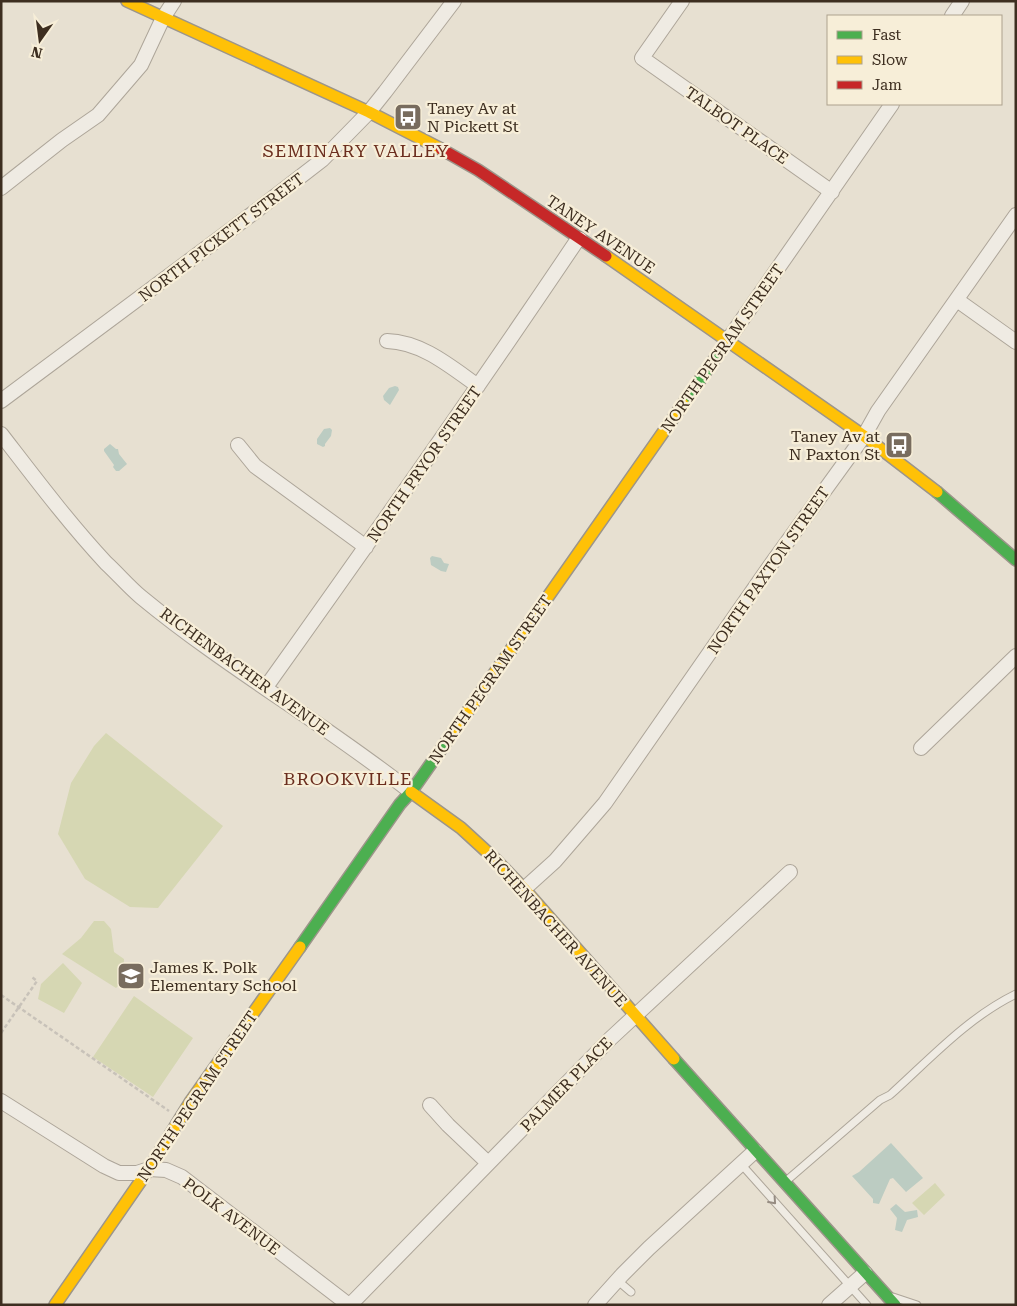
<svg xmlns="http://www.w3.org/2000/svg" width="1017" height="1306" font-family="'Roboto Serif',serif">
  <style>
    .green { fill: #d6d7b3 }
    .water { fill: #bcccc2 }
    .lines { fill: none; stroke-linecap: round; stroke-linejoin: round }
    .lane-casing { stroke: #ada599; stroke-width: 9 }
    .street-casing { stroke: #ada599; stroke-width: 16 }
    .fast-casing { stroke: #9c958a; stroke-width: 14 }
    .slow-casing { stroke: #9c958a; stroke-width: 14 }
    .jam-casing { stroke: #9c958a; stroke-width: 14 }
    .path { stroke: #c8c2b9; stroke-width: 2.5; stroke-dasharray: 4 2.5; stroke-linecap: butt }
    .lane { stroke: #efebe3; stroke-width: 7 }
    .street { stroke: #efebe3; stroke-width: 14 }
    .fast { stroke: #4caf50; stroke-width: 11 }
    .slow { stroke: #ffc107; stroke-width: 11 }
    .jam { stroke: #c62828; stroke-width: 11 }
    .oneway { stroke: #968c82 }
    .labels { text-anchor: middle; stroke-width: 4.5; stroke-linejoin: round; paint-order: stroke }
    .poi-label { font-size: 16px; fill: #3d2e20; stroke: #f7eed8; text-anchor: start }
    .street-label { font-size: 16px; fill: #3d2e20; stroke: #f7eed8 }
    .neighbourhood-label { font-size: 18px; letter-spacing: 1px; fill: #6b2e1e; stroke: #f7eed8 }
  </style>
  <rect width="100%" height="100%" fill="#e7e0d1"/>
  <path class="green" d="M106 733 223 826 158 908 130 907 85 879 58 834 71 783 94 746Z
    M94 921H104L111 929 114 952 124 959 123 981 116 988 62 954 81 938Z
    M63 963 82 983 64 1013 38 999 41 984Z
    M134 996 193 1038 153 1097 93 1057Z
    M935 1183 945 1195 924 1215 912 1203Z"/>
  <path class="water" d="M395 386 398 387 399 390 390 405 384 400 383 396 389 388Z
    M330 428 332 430 331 436 325 444V446L323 447 317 444V439L324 429Z
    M110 444 116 449H118L119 454 127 464 119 471H116L113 467 114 465 104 451V449Z
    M432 556 441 558 444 563 449 564 446 572 441 571 431 565 430 558Z
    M891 1143 923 1178 906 1192 893 1178 890 1179 879 1204 873 1203V1199L852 1176 859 1172Z
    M896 1204 905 1212 917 1210 918 1217 907 1220 902 1232 895 1230 897 1218 890 1209Z"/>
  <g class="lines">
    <defs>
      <path id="lane" d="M741 1164 867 1305
        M785 1182 880 1100 890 1095C930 1059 967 1018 1016 994
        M617 1280 631 1292
        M893 1297 917 1305"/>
      <path id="street" d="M682 1 642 58 832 192
        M952 16 962 1
        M1 188 62 140 98 115 141 65 163 18 174 1
        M957 300 1016 342
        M728 340 892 104
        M387 341C422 342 451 367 478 386
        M1 401 256 211 322 160 369 112 385 92 454 1
        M1 434C35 478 68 522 106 563 118 574 129 587 141 597 227 668 324 723 411 792
        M238 445 255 466 366 547
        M266 687C371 540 475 392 576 242L580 239
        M921 748 1016 656
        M524 889 555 861 605 803 772 563 864 436 878 411 1016 215
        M1 1101 104 1166 119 1173H137L149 1169 166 1170 182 1177 349 1305
        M430 1105 448 1125 488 1163
        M350 1305 610 1039 790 872
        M595 1305 622 1275 649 1248 755 1151
        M829 1305 865 1273"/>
      <path id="fast" d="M683 404 728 340
        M937 492 1016 560
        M300 947 400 804 411 792 456 728
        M674 1059 895 1305"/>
      <path id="slow" d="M127 1 369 112 441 149
        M606 256 864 436 937 492
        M456 728 683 404
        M411 792 461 828 497 861 524 889 674 1059
        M55 1305 149 1169 191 1101 300 947"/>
      <path id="jam" d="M441 149 478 170 606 256"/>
    </defs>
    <use href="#lane" class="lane-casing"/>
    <use href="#street" class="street-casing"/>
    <use href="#fast" class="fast-casing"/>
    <use href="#slow" class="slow-casing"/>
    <use href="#jam" class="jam-casing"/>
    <path class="path" d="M1 995 169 1111
      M1 1033 37 981 32 977"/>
    <use href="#lane" class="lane"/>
    <use href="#street" class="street"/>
    <use href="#fast" class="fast"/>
    <use href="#slow" class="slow"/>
    <use href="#jam" class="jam"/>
  </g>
  <defs><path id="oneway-chevron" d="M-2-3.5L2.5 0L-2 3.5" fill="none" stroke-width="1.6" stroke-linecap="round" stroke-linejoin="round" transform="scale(1.25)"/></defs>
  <use class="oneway" href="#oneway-chevron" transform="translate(773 1201) rotate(48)"/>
  <defs>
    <symbol id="bus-square" viewBox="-11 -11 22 22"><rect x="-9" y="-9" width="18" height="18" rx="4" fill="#786c5e" stroke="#f7eed8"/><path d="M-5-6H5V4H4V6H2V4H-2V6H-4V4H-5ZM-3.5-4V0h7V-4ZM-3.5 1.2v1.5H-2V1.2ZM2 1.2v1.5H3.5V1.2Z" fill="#fff"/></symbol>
    <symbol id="school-square" viewBox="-11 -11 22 22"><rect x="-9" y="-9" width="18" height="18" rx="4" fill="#786c5e" stroke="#f7eed8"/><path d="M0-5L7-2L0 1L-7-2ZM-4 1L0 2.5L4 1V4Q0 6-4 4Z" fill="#fff"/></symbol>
  </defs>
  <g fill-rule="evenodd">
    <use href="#bus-square" x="392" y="101" width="32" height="32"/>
    <use href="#bus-square" x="883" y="429" width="32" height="32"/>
    <use href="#school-square" x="115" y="960" width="32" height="32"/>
  </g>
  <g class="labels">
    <g class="poi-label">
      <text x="427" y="114">Taney Av at<tspan x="427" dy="18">N Pickett St</tspan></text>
      <text x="880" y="442" text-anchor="end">Taney Av at<tspan x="880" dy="18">N Paxton St</tspan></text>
      <text x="150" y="973">James K. Polk<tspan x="150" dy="18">Elementary School</tspan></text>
    </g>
    <g class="street-label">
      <text transform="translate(737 125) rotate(35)" y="6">TALBOT PLACE</text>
      <text transform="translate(601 234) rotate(34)" y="6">TANEY AVENUE</text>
      <text transform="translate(221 237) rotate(-37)" y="6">NORTH PICKETT STREET</text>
      <text transform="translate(722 348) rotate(-55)" y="6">NORTH PEGRAM STREET</text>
      <text transform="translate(424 464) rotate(-55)" y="6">NORTH PRYOR STREET</text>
      <text transform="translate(768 570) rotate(-55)" y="6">NORTH PAXTON STREET</text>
      <text transform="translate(245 671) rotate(36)" y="6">RICHENBACHER AVENUE</text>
      <text transform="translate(490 679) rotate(-55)" y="6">NORTH PEGRAM STREET</text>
      <text transform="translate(556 928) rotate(48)" y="6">RICHENBACHER AVENUE</text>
      <text transform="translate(566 1084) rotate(-46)" y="6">PALMER PLACE</text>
      <text transform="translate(197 1096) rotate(-56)" y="6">NORTH PEGRAM STREET</text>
      <text transform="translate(232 1216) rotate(37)" y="6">POLK AVENUE</text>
    </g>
    <g class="neighbourhood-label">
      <text x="356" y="157">SEMINARY VALLEY</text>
      <text x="348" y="785">BROOKVILLE</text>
    </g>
  </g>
  <rect width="1017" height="1306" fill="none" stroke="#3d2e20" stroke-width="5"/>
  <rect x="827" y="15" width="175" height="90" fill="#f7eed8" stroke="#ada18e"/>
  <rect x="837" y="31" width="25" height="8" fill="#4caf50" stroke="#ada18e"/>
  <text x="872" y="40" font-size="15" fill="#3d2e20">Fast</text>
  <rect x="837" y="56" width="25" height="8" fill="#ffc107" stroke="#ada18e"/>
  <text x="872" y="65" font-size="15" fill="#3d2e20">Slow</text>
  <rect x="837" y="81" width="25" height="8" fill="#c62828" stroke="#ada18e"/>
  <text x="872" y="90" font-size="15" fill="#3d2e20">Jam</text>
  <g transform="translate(40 40) rotate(194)" stroke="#f7eed8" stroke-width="4" paint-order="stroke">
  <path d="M0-4L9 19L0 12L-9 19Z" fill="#3d2e20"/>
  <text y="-8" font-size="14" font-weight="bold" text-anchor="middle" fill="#3d2e20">N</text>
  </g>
</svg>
